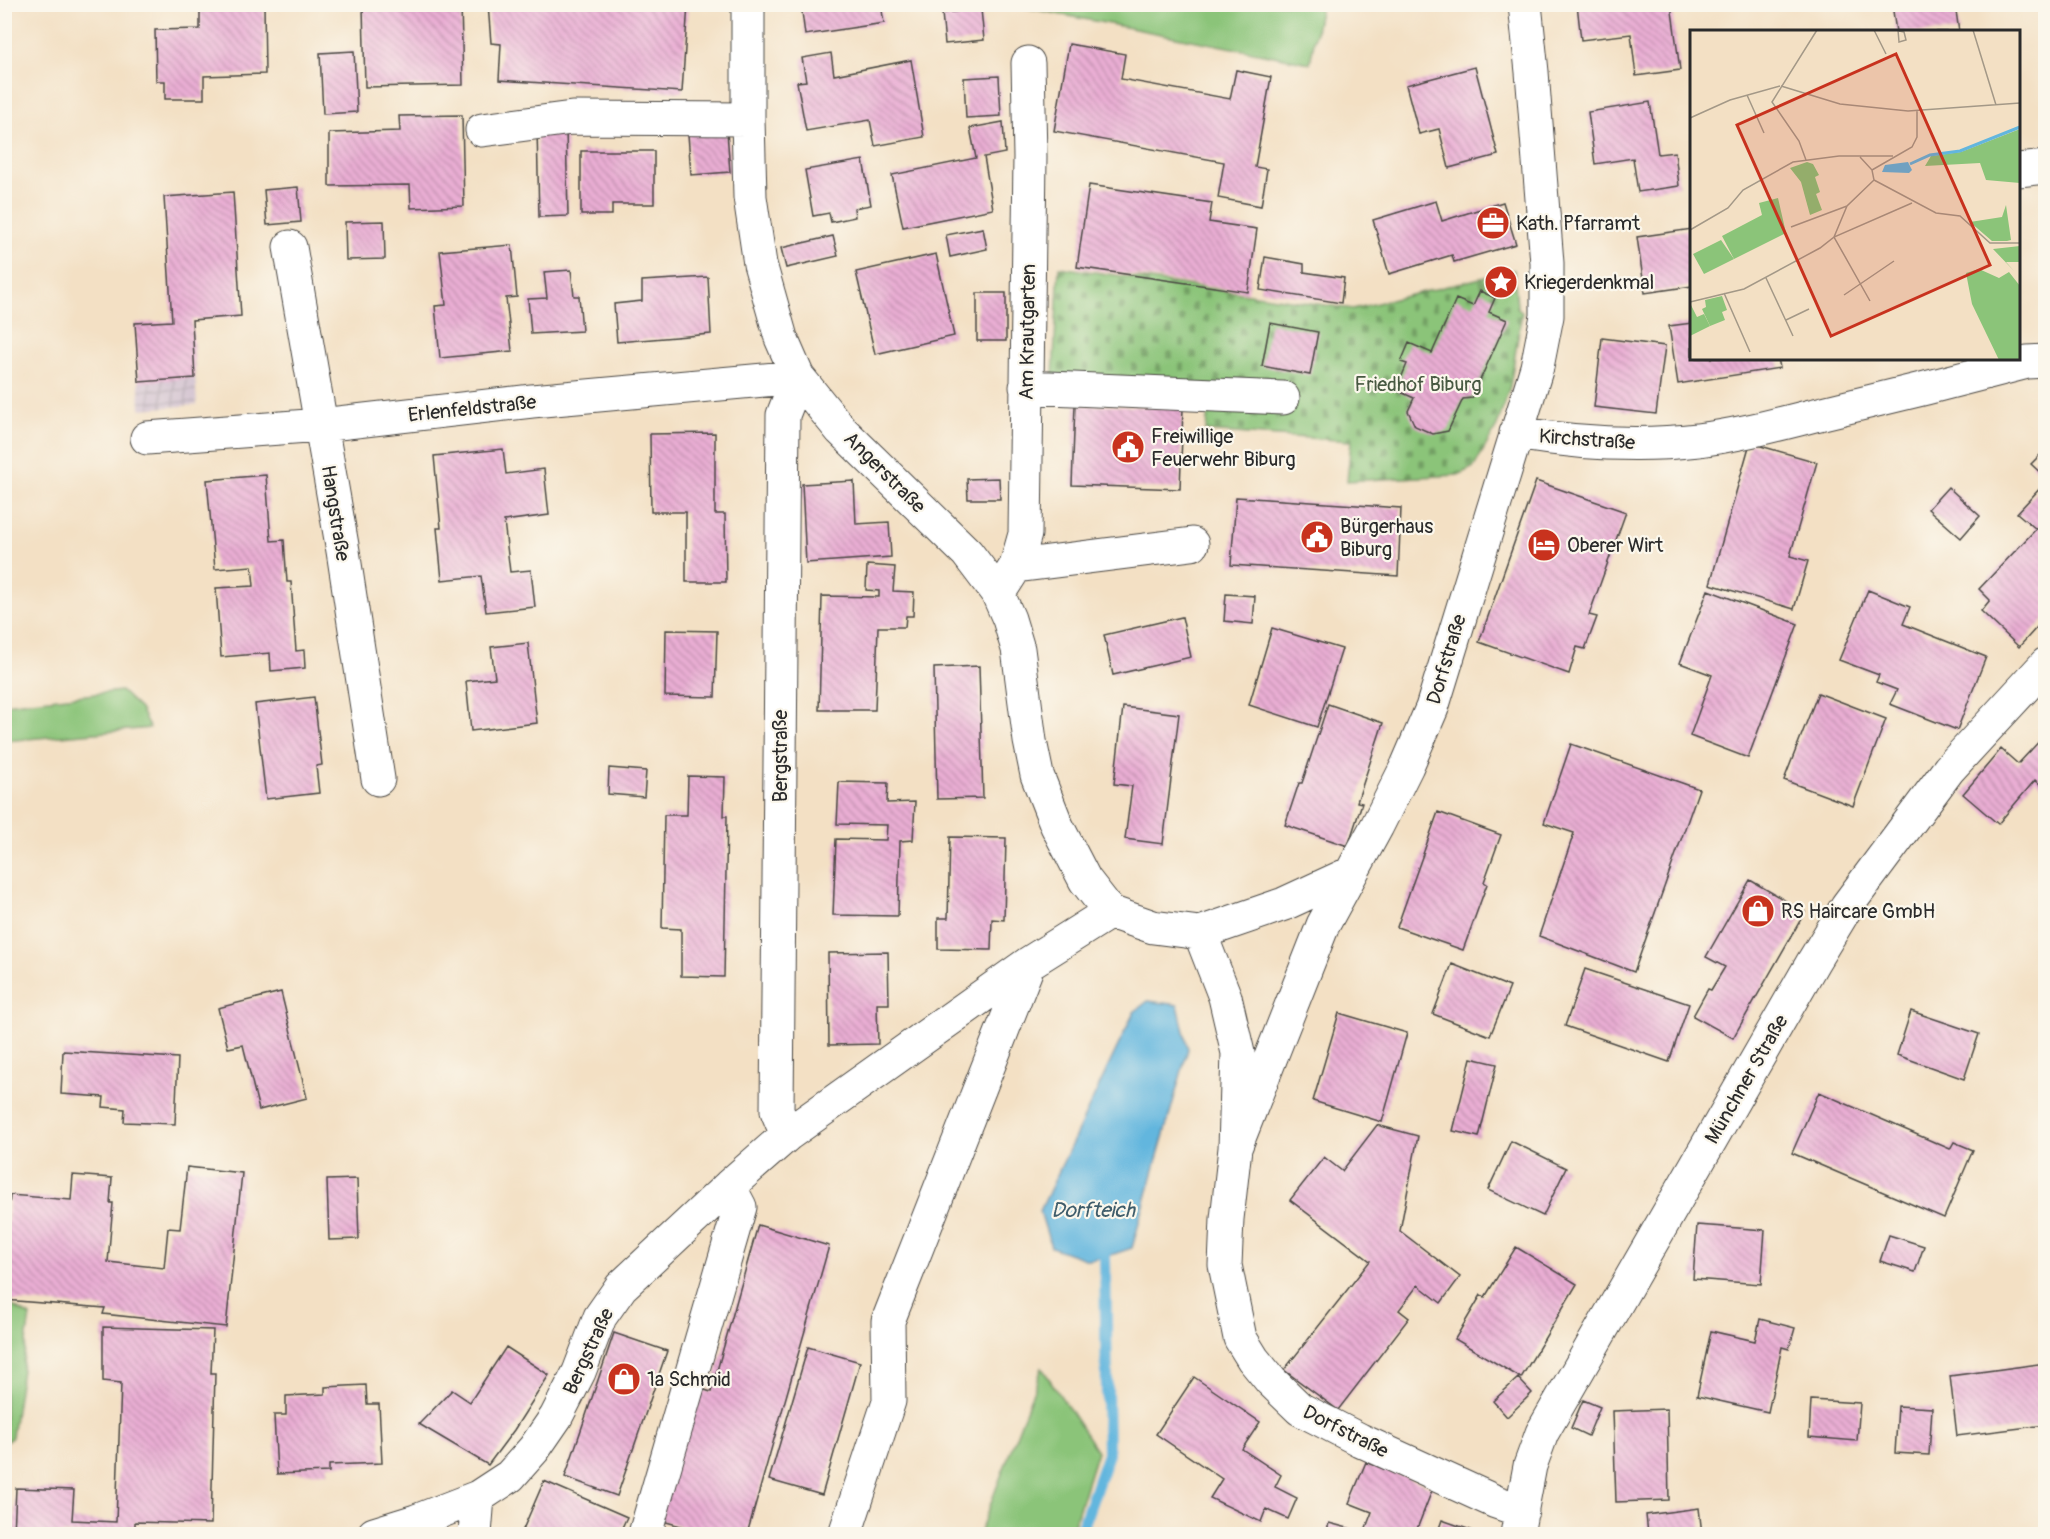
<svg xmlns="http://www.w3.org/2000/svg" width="2050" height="1539" font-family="Pangolin,sans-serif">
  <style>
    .industrial { fill: url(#industrial-grid) }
    .green { fill: #8bc479; stroke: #5b7852; stroke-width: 1.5 }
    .cemetery { fill: url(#cemetery-stones); stroke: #5b7852; stroke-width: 1.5 }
    .water { fill: #62b6de; stroke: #467084; stroke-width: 1.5 }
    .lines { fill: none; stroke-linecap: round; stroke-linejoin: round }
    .stream { stroke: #62b6de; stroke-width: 12 }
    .building { fill: url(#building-back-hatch) }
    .minor-casing { stroke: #494642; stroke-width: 35 }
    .minor { stroke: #fff; stroke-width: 33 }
    .labels { text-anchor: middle; stroke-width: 4.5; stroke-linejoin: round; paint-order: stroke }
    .poi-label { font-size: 20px; fill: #2b2b2b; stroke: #fbf7ec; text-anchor: start }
    .street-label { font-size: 20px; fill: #2b2b2b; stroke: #fbf7ec }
    .park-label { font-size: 20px; fill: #485942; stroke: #fbf7ec }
    .water-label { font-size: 21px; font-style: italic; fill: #3e5c6a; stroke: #fbf7ec }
    .inset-river { fill: none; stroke: #62b6de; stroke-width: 3 }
    .inset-road { fill: none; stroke: #a39887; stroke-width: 1.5 }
    .view { fill: #c8321e; fill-opacity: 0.15; stroke: #c8321e; stroke-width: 3 }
    .inset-edge { fill: none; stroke: #2b2b2b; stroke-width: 3 }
  </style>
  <defs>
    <pattern id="industrial-grid" width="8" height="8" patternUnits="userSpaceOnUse" patternTransform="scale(1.5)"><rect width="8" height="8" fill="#cfbdce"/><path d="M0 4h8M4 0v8" fill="none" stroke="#a89aa7"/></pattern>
    <pattern id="cemetery-stones" width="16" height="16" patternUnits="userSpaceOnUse" patternTransform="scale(1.5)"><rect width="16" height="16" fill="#8bc479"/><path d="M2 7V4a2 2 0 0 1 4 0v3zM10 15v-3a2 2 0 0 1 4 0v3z" fill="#729f63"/></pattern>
    <pattern id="building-back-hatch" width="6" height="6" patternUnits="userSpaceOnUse" patternTransform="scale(1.5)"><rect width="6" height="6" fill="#eaaed4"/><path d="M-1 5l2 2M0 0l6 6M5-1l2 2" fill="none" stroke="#be8eac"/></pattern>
  </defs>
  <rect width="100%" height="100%" fill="#fbf7ec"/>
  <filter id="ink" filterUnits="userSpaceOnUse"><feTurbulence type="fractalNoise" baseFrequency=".0167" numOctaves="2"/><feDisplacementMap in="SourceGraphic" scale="12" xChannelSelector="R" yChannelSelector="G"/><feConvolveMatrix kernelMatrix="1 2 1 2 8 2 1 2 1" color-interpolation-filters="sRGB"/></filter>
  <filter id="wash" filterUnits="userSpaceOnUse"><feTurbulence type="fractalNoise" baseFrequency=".008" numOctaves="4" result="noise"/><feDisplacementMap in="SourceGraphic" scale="24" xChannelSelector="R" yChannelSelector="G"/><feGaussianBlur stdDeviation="1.35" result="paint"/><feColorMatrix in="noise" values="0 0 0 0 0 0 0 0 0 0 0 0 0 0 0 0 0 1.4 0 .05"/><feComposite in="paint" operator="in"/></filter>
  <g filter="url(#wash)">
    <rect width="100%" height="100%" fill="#f3e0c4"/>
    <path class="industrial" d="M193 340 197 405 140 409 137 343Z"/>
    <path class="green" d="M1012 5 1321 4V5L1310 63Z
      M121 691 140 709 150 728 5 741V704Z
      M4 1301 30 1316 12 1437 5 1443Z
      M1042 1368 1097 1451 1071 1534H979Z"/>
    <path class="cemetery" d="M1059 267 1353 309 1514 270 1517 307 1522 312 1510 386 1497 426 1474 467 1458 475 1347 481 1351 441 1206 431 1210 386 1053 376Z"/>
    <path class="water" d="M1148 1001 1178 1005 1188 1049 1132 1248 1105 1257 1088 1260 1051 1247 1040 1211 1134 1012Z"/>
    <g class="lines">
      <path class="stream" d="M1080 1534 1108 1454 1105 1257"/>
    </g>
    <g id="blocks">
      <path class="building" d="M200 4H264L265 74 204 76V99H165V81H156L155 30 200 29Z
        M450 4H461L463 85 365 87 363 7Z
        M488 4H688L682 92 499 80 501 44 491 43Z
        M801 4H846V9L881 4 884 23 805 35Z
        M1577 4H1671L1680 70 1636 76 1631 34 1581 40Z
        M1892 4H1955L1959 32H1896Z
        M981 9 984 40 945 44 942 13Z
        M1069 44 1125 54 1121 79 1230 99 1236 70 1271 77 1255 167 1267 169 1261 206 1218 198 1224 162 1054 131Z
        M354 51 357 112 323 114 320 53Z
        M831 53 834 75 911 60 924 137 875 146 870 120 806 131 797 82 806 81 802 58Z
        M1475 67 1498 155 1449 168 1439 129 1419 134 1406 85Z
        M999 76 1001 116 966 118 964 78Z
        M1650 102 1658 154 1675 152 1679 186 1638 192 1633 158 1595 164 1588 112Z
        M462 115 464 206 411 208 410 185 329 186V133L400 131 399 116Z
        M1003 122 1005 153 984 157 993 209 903 227 892 175 976 158 970 128Z
        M566 128 568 216 539 217 537 129Z
        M727 131 730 172 691 175 688 134Z
        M581 151H654V204H612V215H581Z
        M863 160 871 205 854 208 855 217 831 222 829 213 813 216 805 170Z
        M1089 185 1212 203 1209 222 1257 229 1248 292 1077 267Z
        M298 187 301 222 267 225 264 190Z
        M233 192 241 316 192 320 195 378 139 382 135 323 172 321 164 197Z
        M1436 201 1442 221 1503 202 1516 244 1454 262 1452 255 1389 274 1373 220Z
        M384 221 385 259 346 260 345 222Z
        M983 228 987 249 950 257 946 235Z
        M1692 229V286L1645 293 1637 237Z
        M833 236 838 256 786 268 781 248Z
        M512 245 517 297 506 298 512 351 440 358 435 306 446 305 440 251Z
        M936 254 954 336 875 354 856 272Z
        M1265 257 1304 264V272L1344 278 1341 303 1260 290Z
        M571 270 574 296H579L582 331 531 334 528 299 547 298 544 272Z
        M708 277 711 334 617 342 614 304 642 301V281Z
        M1480 291 1495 298 1489 312 1507 320 1472 398 1463 399 1448 431 1433 434 1415 426 1408 411 1414 398 1396 390 1407 364 1401 362 1409 343 1432 353 1456 299 1473 306Z
        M977 293H1006V341H977Z
        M1270 323 1318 332 1310 375 1262 366Z
        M1692 323V358H1778L1780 368 1678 384 1669 326Z
        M1602 338 1665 346 1656 414 1594 407Z
        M1075 405 1183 408 1180 489 1072 485Z
        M715 433V514H725L726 582H686V512H651L650 434Z
        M1750 443 1817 462 1790 556 1808 561 1794 609 1710 584Z
        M503 449 506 474 544 469 549 515 504 521 510 572 531 570 535 607 486 612 481 576 442 580 437 528H441L434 456Z
        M2046 449V478L2031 464Z
        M266 475 271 541 284 540 287 582H291L296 651 304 650 305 668 271 671 270 653 221 657 216 588 254 586 252 566 215 569 207 480Z
        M999 478 1000 499H968L967 479Z
        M854 481 856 524 889 522 891 557 806 563 802 484Z
        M1536 481 1626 512 1589 615 1597 617 1585 649 1577 647 1569 674 1479 642Z
        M2046 482V617L2019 647 1981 611 1990 600 1979 589 2036 529 2017 513Z
        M1948 487 1980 516 1961 538 1928 509Z
        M1236 497 1401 508 1398 576 1231 565Z
        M867 565 895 567 893 591 914 592 913 616H906L905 627H878L875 710H819L822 596 879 597V591L866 590Z
        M1708 590 1798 624 1748 758 1690 736 1712 675 1680 663Z
        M1868 590 1910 607 1903 624 1986 657 1957 730 1890 704 1897 690 1876 682 1879 675 1839 660Z
        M1226 594 1255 596 1253 624 1224 621Z
        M1182 617 1191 657 1113 675 1104 635Z
        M1272 628 1342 649 1317 727 1249 705Z
        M666 630 717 631 715 697 665 696Z
        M528 643 537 723 471 731 466 681 495 678 491 647Z
        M979 666 983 798 937 799 934 668Z
        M1818 693 1886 719 1853 806 1784 780Z
        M314 697 322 765 316 766 319 793 266 799 255 704Z
        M1328 704 1383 723 1357 802 1362 803 1348 846 1285 825 1299 783H1302Z
        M1123 707 1179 714 1163 844 1125 839 1132 786 1114 784Z
        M2046 734V789L2035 780 1998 824 1963 794 2001 749 2018 764Z
        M1571 744 1699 789 1634 972 1539 936 1574 833 1544 823Z
        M609 768 646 771 644 797 608 794Z
        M688 776 725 777 724 816H727L724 977 681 976V929L662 928 664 815H687Z
        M839 782 888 783 887 803 915 802 913 840 900 841 898 916 833 915 836 839 886 840 887 825 837 824Z
        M1438 812 1501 835 1484 882 1487 884 1463 950 1397 927Z
        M950 837 1006 838 1004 920 992 919 991 950 938 949V918H948Z
        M1750 880 1805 912 1733 1038 1693 1016 1708 989 1711 990 1725 967 1706 957Z
        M888 952 889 1004H877L878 1044 829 1045 828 953Z
        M1452 964 1510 987 1490 1036 1433 1014Z
        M1585 969 1689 1004 1669 1062 1565 1026Z
        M281 992 307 1098 259 1110 243 1045 228 1048 218 1008Z
        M1911 1011 1979 1034 1964 1079 1897 1055Z
        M1339 1013 1407 1033 1382 1122 1313 1101Z
        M63 1051 178 1058 175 1124 124 1122 125 1109 103 1107 104 1097 61 1094Z
        M1471 1058 1497 1064 1479 1137 1453 1131Z
        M1819 1092 1950 1149 1954 1142 1973 1150 1944 1218 1792 1153Z
        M1377 1125 1418 1136 1400 1231 1460 1277 1441 1303 1418 1285 1399 1310 1409 1318 1338 1410 1284 1370 1370 1261 1290 1200 1324 1157 1342 1171Z
        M1511 1141 1566 1168 1543 1216 1488 1190Z
        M187 1167 242 1173 226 1327 103 1314 105 1308 4 1300V1262L10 1195 71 1200 73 1175 112 1178 110 1203H113L108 1262 164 1268 168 1228 180 1229Z
        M357 1179 359 1239 329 1240 327 1180Z
        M758 1225 829 1246 747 1534H710L655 1519 692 1386 711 1392Z
        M1697 1225 1765 1230 1761 1284 1693 1279Z
        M1889 1235 1924 1246 1915 1272 1880 1261Z
        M1516 1247 1577 1284 1521 1378 1455 1339 1481 1295 1485 1297Z
        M1760 1319 1795 1328 1789 1349 1782 1347 1768 1412 1697 1396 1711 1331 1755 1341Z
        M103 1327 213 1330 211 1373H215L211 1524 135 1522V1534H14L16 1488 74 1490 72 1520 116 1522 121 1383 103 1381Z
        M614 1333 667 1351 617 1496 565 1477Z
        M506 1347 549 1375 514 1430 488 1465 419 1424 452 1390 470 1402Z
        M808 1347 860 1362 822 1495 769 1480Z
        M2046 1363V1425L1957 1436 1950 1376Z
        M1194 1377 1260 1422 1242 1449 1281 1475 1275 1487 1297 1498 1288 1519 1266 1509 1261 1522 1210 1498 1222 1479 1156 1434Z
        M1518 1378 1532 1393 1507 1417 1493 1401Z
        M366 1385 367 1404H379L382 1463 329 1465V1472L277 1474 274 1415H286V1396L325 1394V1387Z
        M1583 1400 1600 1407 1588 1436 1571 1428Z
        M1811 1400 1860 1403 1857 1441 1809 1437Z
        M1898 1406 1932 1408 1929 1455 1895 1453Z
        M1667 1409 1669 1500 1616 1502 1613 1411Z
        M1366 1462 1433 1488 1415 1534 1364 1533 1372 1512 1349 1503Z
        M544 1481 627 1517 619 1534H521Z
        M1699 1508 1702 1534H1648L1646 1515Z
        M1442 1520 1482 1534H1437Z
        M1329 1523 1363 1532 1362 1534H1326Z"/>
    </g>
  </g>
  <g filter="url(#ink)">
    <use href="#blocks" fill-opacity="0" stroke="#494642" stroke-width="1.5"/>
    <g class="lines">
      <defs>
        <path id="minor" d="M748 4V119L750 197 760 264 781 338 798 377 841 430 967 553 998 594 1009 619 1018 649 1030 741 1037 775 1057 826 1085 880 1110 912
          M482 130 572 118 748 119
          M2018 170 2046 167
          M290 247 343 551 378 779
          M1026 387 1283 398
          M1516 433C1576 443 1637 447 1698 440 1740 435 1782 423 1823 413 1891 397 1959 380 2027 362L2046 361
          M147 438 321 425 532 401 798 377 783 415 777 1111 787 1135
          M1016 566 1192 544
          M998 594 1016 566 1025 534 1030 157 1028 63
          M1110 912 1153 927 1200 933 1284 904 1349 874
          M1200 933 1225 997 1238 1053 1235 1148 1227 1219 1225 1265 1240 1338 1253 1359 1271 1381 1300 1409 1360 1440 1496 1502 1522 1511
          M1235 1148 1323 925 1377 826 1407 766 1432 708 1537 367 1547 316V263L1532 72 1525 4
          M374 1534 416 1521 478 1497 510 1476 534 1449 556 1417 579 1372 600 1317 621 1287 729 1186 787 1135 1029 963 1110 912
          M475 1534 478 1497
          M645 1534 740 1207 729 1186
          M845 1534 889 1401 888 1321 1029 963
          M1517 1534 1530 1466 1542 1433 1813 962 1847 906 1949 769 2046 664"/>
      </defs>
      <use href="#minor" class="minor-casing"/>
      <use href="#minor" class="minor"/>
    </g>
  </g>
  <defs>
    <symbol id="office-disc" viewBox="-11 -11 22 22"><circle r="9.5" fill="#c8321e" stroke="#fbf7ec"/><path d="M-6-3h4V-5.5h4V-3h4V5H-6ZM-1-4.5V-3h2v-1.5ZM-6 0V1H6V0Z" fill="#fff"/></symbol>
    <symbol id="sight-disc" viewBox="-11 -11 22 22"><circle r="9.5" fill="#c8321e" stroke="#fbf7ec"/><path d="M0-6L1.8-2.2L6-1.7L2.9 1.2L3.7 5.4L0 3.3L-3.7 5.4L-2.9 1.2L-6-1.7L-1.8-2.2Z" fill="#fff"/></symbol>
    <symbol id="civic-disc" viewBox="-11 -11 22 22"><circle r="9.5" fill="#c8321e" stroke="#fbf7ec"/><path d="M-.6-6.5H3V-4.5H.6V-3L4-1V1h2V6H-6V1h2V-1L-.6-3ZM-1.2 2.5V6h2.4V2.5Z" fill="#fff"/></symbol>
    <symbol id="hotel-disc" viewBox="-11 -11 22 22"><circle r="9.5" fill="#c8321e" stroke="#fbf7ec"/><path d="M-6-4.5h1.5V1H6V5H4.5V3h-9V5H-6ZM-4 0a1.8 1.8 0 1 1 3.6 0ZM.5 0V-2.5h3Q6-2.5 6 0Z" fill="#fff"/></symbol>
    <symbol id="shop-disc" viewBox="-11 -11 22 22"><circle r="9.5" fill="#c8321e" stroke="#fbf7ec"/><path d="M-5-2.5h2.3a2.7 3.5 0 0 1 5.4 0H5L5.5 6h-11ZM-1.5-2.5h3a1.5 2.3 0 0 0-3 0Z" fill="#fff"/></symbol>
  </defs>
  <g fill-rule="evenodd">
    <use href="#office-disc" x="1474" y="204" width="38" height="38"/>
    <use href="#sight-disc" x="1482" y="263" width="38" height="38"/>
    <use href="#civic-disc" x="1109" y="428" width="38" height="38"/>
    <use href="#civic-disc" x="1298" y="518" width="38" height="38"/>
    <use href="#hotel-disc" x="1525" y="526" width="38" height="38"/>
    <use href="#shop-disc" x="1739" y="892" width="38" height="38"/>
    <use href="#shop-disc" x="605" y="1360" width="38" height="38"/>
  </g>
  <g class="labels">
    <g class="poi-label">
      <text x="1516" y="230">Kath. Pfarramt</text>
      <text x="1524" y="289">Kriegerdenkmal</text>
      <text x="1151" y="443">Freiwillige<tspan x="1151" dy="23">Feuerwehr Biburg</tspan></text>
      <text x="1340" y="533">Bürgerhaus<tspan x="1340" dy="23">Biburg</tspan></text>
      <text x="1567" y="552">Oberer Wirt</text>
      <text x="1781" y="918">RS Haircare GmbH</text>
      <text x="647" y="1386">1a Schmid</text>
    </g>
    <g class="street-label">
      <text transform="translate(1027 332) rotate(-89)" y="7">Am Krautgarten</text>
      <text transform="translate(472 408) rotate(-6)" y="7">Erlenfeldstraße</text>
      <text transform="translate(1587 439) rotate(4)" y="7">Kirchstraße</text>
      <text transform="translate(885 472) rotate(45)" y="7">Angerstraße</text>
      <text transform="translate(336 513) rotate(81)" y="7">Hangstraße</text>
      <text transform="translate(1446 659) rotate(-73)" y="7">Dorfstraße</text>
      <text transform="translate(780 756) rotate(-90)" y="7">Bergstraße</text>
      <text transform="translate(1746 1079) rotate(-60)" y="7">Münchner Straße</text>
      <text transform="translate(588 1351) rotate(-65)" y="7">Bergstraße</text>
      <text transform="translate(1346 1431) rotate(27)" y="7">Dorfstraße</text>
    </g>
    <g class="park-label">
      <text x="1418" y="391">Friedhof Biburg</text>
    </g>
    <g class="water-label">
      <text x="1093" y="1217">Dorfteich</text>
    </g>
  </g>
  <g transform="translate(1690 30)">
    <rect width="330" height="330" fill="#f3e0c4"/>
    <path d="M330 99V153L296 150 290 133 235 136 241 126 271 122ZM88 168 96 203 44 229 32 206 72 185 69 173ZM316 175 321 210 317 211H302L280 192 312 187ZM330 216V232H316L324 241 303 219ZM289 239 309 248 319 242 330 256V330H309L282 274 276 243ZM1 275 7 287 14 284 20 296 0 306Z" fill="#8bc479"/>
    <path d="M117 132 123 134 129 145 125 147 130 162 126 164 132 180 120 185 111 152 100 138Z" fill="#8bc479"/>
    <path d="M31 210 44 229 14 244 3 224ZM32 266 37 280 32 282 35 290 20 296 12 279 16 277 15 270Z" fill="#8bc479"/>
    <path d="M218 132 222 140 219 143 192 142 195 135Z" fill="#62b6de"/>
    <path class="inset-river" d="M220 134 240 125 270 121 330 97"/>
    <path class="inset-road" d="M184 0 196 24M208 0 209 12 216 10 214 2 209 1M283 0 306 75M91 56 150 74 218 81 330 73M57 65 74 103M0 88 40 70 90 56M170 127 182 140 184 150M116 130 109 111 82 72 127 0M182 140 222 117 227 107V80M184 150 246 183 270 186 300 213H330M101 197 157 176M0 200 38 178 53 160 103 132 149 126H203M76 248 103 306M34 263 60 322M154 265 204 231M180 271 144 207 222 173M0 272 54 259 130 218 144 207 157 176 184 150M96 290 119 279"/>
    <path class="view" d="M206 24 300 235 141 306 47 95Z"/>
    <rect width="330" height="330" class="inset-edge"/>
  </g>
  <rect width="2050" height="1539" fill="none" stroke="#fbf7ec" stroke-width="24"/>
</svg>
